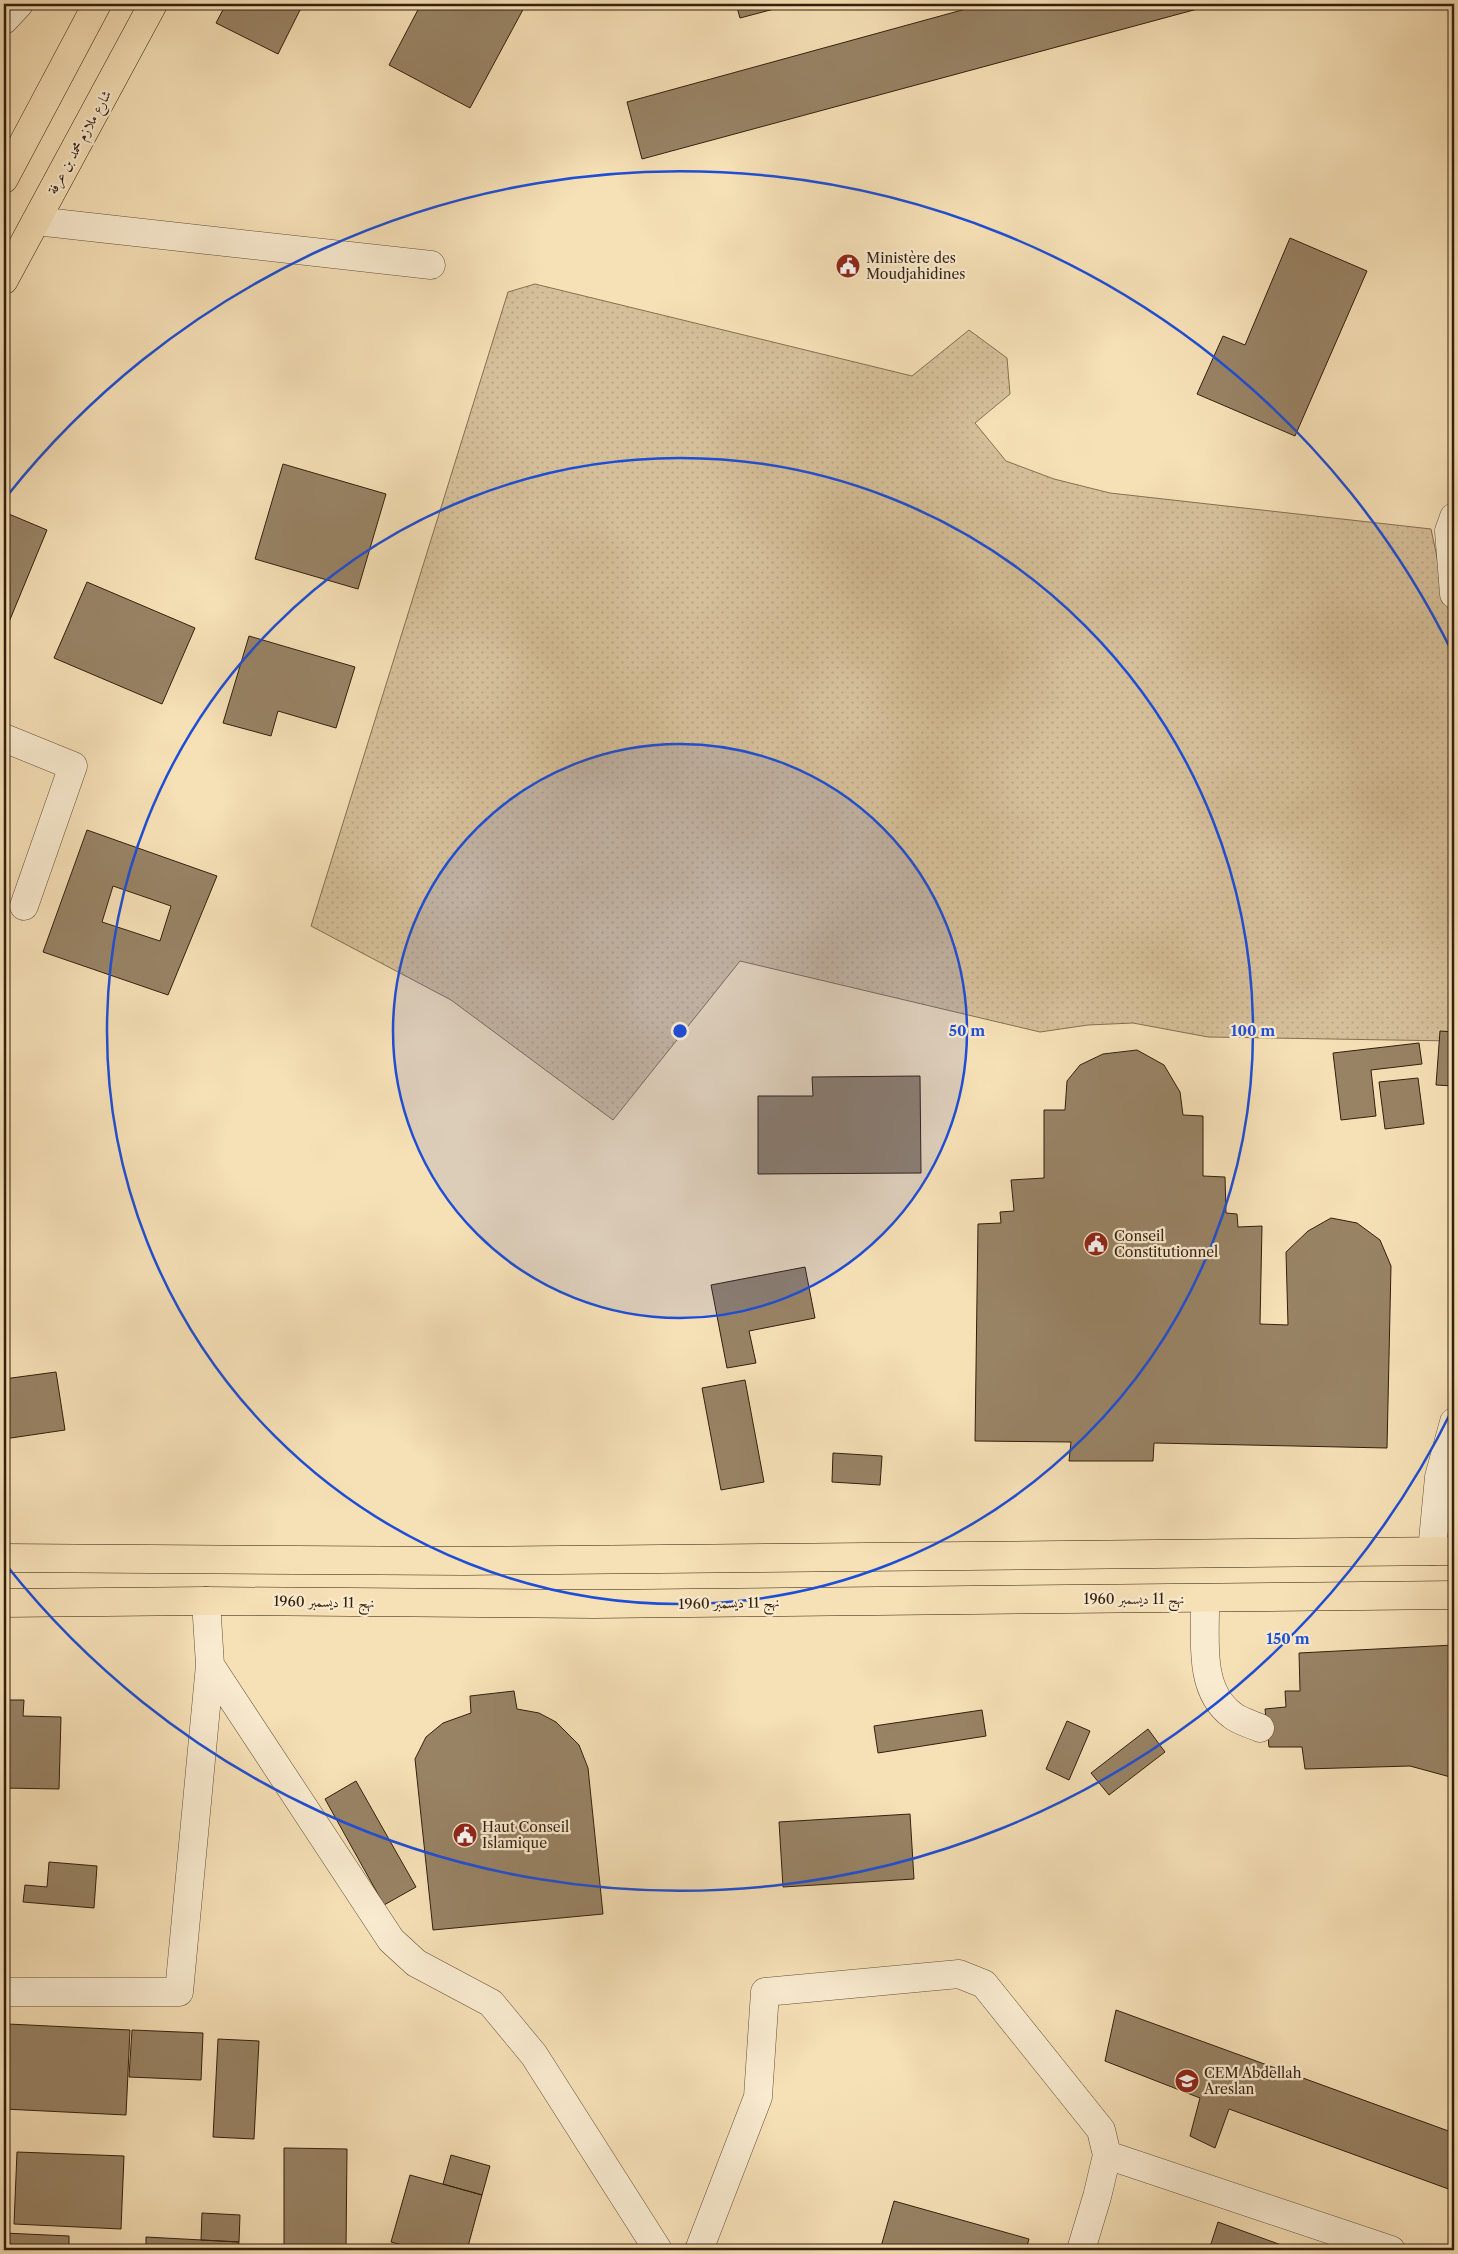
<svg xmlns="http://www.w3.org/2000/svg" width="1458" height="2254" font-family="'Libre Caslon Text',Amiri,serif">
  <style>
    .park { fill: url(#park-dots); stroke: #846f54 }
    .building { fill: #988365; stroke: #331f0e; fill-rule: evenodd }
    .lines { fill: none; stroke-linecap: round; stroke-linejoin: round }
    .minor-casing { stroke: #644f38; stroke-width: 29 }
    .major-casing { stroke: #331f0e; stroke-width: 29 }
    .minor { stroke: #f9ebd0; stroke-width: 28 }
    .major { stroke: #f6e0b6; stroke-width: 28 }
    .ring { fill: none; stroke: #1d4ed8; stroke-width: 2.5 }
    .labels { text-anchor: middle; stroke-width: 4.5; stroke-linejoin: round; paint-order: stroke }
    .street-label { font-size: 14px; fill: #331f0e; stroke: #f9ebd0 }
    .poi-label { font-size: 14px; fill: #331f0e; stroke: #f9ebd0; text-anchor: start }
    .centre { fill: #1d4ed8; stroke: #f9ebd0; stroke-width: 2.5 }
    .ring-label { font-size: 15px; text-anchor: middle; font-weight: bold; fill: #1d4ed8; stroke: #f9ebd0; stroke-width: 4.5; stroke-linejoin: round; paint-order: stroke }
  </style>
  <defs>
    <pattern id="park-dots" width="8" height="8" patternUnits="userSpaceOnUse" patternTransform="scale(1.25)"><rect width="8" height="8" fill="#d5bf99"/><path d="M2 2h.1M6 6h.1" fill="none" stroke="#b7a483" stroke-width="1.8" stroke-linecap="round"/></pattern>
  </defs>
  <rect width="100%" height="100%" fill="#f6e0b6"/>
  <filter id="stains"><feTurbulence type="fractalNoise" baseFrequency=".004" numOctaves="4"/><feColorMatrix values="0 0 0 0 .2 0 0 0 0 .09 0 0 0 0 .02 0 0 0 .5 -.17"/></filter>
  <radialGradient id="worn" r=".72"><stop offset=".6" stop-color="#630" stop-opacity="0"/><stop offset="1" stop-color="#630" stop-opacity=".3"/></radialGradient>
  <path class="park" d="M535 284 912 376 969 330 1007 358 1010 394 975 423 1006 461 1054 479 1110 493 1431 529 1447 605 1454 622V1041L1208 1037 1133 1023 1088 1025 1040 1032 740 961 613 1120 451 1000 311 926 508 292Z"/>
  <path class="building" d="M226 4H303L278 54 216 23Z
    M421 4H526L470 108 389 65Z
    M736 4H793L740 18Z
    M984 4H1216L642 159 627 102Z
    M1290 238 1367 271 1295 436 1197 394 1223 336 1245 345Z
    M283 464 386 494 358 589 255 559Z
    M4 512 47 530 4 634Z
    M87 582 195 628 162 704 54 658Z
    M249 636 355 667 336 728 278 711 271 736 223 723Z
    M4 769 8 771 4 783Z
    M87 830 217 876 168 995 43 952ZM113 886 171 906 160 941 102 922Z
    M1440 1031 1454 1032V1086L1436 1085Z
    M1419 1043 1422 1064 1371 1070 1376 1116 1341 1120 1333 1053Z
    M1137 1050 1164 1065 1180 1092 1183 1115 1203 1116V1176L1225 1177 1226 1213 1237 1214 1238 1227 1262 1226 1260 1324 1288 1325 1286 1252 1308 1231 1331 1218 1357 1223 1380 1240 1391 1266 1387 1448 1154 1443 1153 1461H1069L1071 1442 975 1441 978 1224 1001 1223 1000 1212 1014 1211 1011 1180 1044 1178V1110H1065L1067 1081 1080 1065 1103 1054Z
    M920 1076 921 1173 758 1174V1096H813L812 1077Z
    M1418 1078 1424 1124 1385 1129 1379 1082Z
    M805 1267 815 1318 749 1331 756 1363 727 1368 711 1285Z
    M56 1372 65 1430 4 1439V1379Z
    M745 1380 764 1482 721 1490 702 1388Z
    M833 1453 882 1456 880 1485 832 1482Z
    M1454 1645V1778L1410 1766 1305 1769 1302 1747H1269L1265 1709 1286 1707 1285 1691H1300L1299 1653Z
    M514 1691 517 1709 539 1713 556 1722 579 1745 588 1768 603 1914 433 1930 415 1759 426 1737 443 1723 471 1713 470 1696Z
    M4 1700H24L23 1716 61 1717 59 1789 4 1788Z
    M982 1710 986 1736 878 1753 874 1726Z
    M1067 1721 1090 1731 1069 1780 1046 1769Z
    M1148 1729 1165 1752 1109 1795 1091 1773Z
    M356 1781 416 1887 384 1905 325 1799Z
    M910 1814 914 1879 783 1887 779 1822Z
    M49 1862 97 1866 94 1908 23 1902 25 1885 47 1887Z
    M1116 2010 1454 2133V2191L1229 2109 1215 2148 1190 2136 1200 2098 1105 2061Z
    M8 2024 130 2030 126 2115 4 2109Z
    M132 2030 203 2033 201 2080 129 2077Z
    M218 2039 259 2041 254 2139 213 2137Z
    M284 2148 347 2149 346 2250H284Z
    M17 2152 124 2156 121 2229 14 2224Z
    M451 2155 490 2166 482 2195 443 2184Z
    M410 2175 482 2195 467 2250H421L391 2242Z
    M894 2201 1029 2239 1026 2250H880Z
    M202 2213 240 2215 239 2242 201 2240Z
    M1218 2222 1295 2250H1209Z
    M4 2233 69 2236V2250H4Z
    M146 2237 239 2242 238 2250H146Z"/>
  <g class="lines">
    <defs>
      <path id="minor" d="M4 20 19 4
        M36 221 431 265
        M1454 517 1449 531 1454 594
        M4 738 73 766 24 906
        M1432 1551 1439 1477 1454 1422
        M1205 1599C1206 1637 1197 1689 1232 1715 1239 1721 1251 1724 1260 1728
        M210 1665 391 1940 416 1963 491 2003 534 2055 658 2250
        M4 1992H179L210 1665 206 1601
        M1107 2155 1391 2250
        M699 2250 758 2097 765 1992 959 1974 984 1984 1101 2130 1107 2155 1097 2197 1081 2250"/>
      <path id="major" d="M4 179 97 4
        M4 280 153 4
        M4 1558 465 1561 1454 1551
        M4 1603 206 1601 594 1604 1454 1595"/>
    </defs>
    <use href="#minor" class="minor-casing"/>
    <use href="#major" class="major-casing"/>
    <use href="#minor" class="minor"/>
    <use href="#major" class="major"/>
  </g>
  <circle cx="680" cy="1031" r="287" fill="#1d4ed8" fill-opacity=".12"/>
  <g class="ring">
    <circle cx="680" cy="1031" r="287"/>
    <circle cx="680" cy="1031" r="573"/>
    <path d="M1453 1408A860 860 0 0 1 7 1566M7 496A860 860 0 0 1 1453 654"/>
  </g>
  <defs>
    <symbol id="civic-disc" viewBox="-11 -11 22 22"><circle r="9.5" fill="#8f2418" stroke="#f9ebd0"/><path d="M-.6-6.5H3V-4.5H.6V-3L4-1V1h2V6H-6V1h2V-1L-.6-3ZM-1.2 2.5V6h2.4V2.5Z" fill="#fff"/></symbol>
    <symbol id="school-disc" viewBox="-11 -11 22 22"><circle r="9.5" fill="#8f2418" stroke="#f9ebd0"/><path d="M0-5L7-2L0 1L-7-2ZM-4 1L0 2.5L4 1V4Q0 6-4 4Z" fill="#fff"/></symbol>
  </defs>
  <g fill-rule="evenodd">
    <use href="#civic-disc" x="834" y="252" width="28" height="28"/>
    <use href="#civic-disc" x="1082" y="1230" width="28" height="28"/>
    <use href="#civic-disc" x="451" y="1821" width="28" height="28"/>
    <use href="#school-disc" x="1173" y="2067" width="28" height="28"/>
  </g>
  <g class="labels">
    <g class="street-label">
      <text transform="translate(79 142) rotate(-61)" y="5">شارع ملازم محمد بن عرفة</text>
      <text x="1134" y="1604">نهج 11 ديسمبر 1960</text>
      <text transform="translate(324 1602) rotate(1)" y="5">نهج 11 ديسمبر 1960</text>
      <text transform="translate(729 1603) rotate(-1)" y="5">نهج 11 ديسمبر 1960</text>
    </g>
    <g class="poi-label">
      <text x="866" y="263">Ministère des<tspan x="866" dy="16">Moudjahidines</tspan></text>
      <text x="1114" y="1241">Conseil<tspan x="1114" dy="16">Constitutionnel</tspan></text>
      <text x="482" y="1832">Haut Conseil<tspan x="482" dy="16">Islamique</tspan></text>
      <text x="1204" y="2078">CEM Abdellah<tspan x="1204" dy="16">Areslan</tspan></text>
    </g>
  </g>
  <circle cx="680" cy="1031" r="8" class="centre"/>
  <g class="ring-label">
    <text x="967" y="1036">50 m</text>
    <text x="1253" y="1036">100 m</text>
    <text x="1288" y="1644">150 m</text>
  </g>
  <rect width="1458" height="2254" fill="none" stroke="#f6e0b6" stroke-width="20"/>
  <rect x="5" y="5" width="1448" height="2244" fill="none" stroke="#331f0e" stroke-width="2.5"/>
  <rect x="10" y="10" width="1438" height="2234" fill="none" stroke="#331f0e"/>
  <rect width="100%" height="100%" filter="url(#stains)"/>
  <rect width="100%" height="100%" fill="url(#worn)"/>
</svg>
